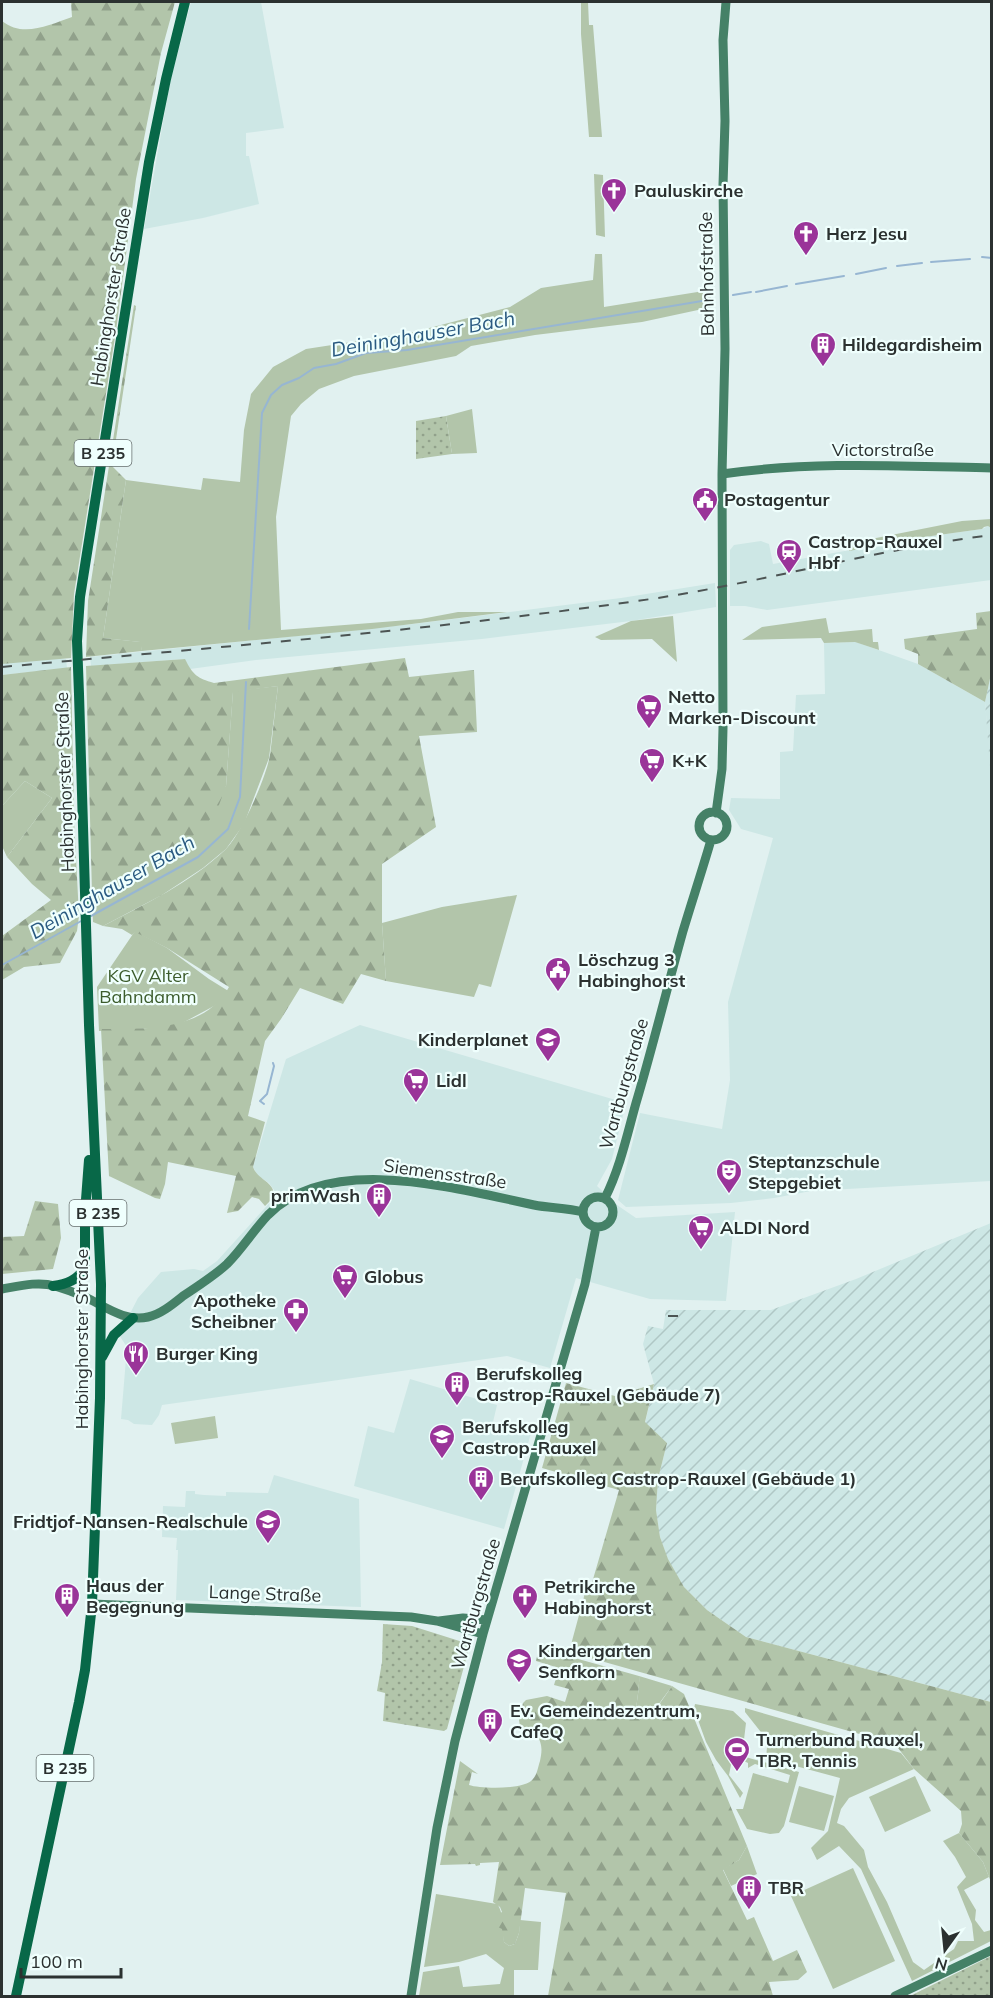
<svg xmlns="http://www.w3.org/2000/svg" width="993" height="1998" font-family="Mulish,sans-serif">
  <style>
    .built { fill: #cde7e5 }
    .industrial { fill: url(#industrial-furrows) }
    .green { fill: #b2c5aa }
    .forest { fill: url(#forest-firs) }
    .park { fill: url(#park-dots) }
    .lines { fill: none; stroke-linecap: round; stroke-linejoin: round }
    .stream { stroke: #97b6d2; stroke-width: 2 }
    .secondary { stroke: #458167; stroke-width: 9 }
    .primary { stroke: #086848; stroke-width: 10 }
    .rail { stroke: #4c5453; stroke-width: 2; stroke-dasharray: 10 10; stroke-linecap: butt }
    .labels { text-anchor: middle; stroke-width: 4.5; stroke-linejoin: round; paint-order: stroke }
    .shield { fill: #effffd; stroke: #666f6e; stroke-width: 1.5 }
    .shield-label { font-size: 16px; font-weight: bold; fill: #2b3130 }
    .poi-label { font-size: 18px; font-weight: bold; fill: #2b3130; stroke: #effffd; text-anchor: start }
    .street-label { font-size: 18px; fill: #2b3130; stroke: #effffd }
    .park-label { font-size: 18px; fill: #3c5c2c; stroke: #effffd }
    .water-label { font-size: 20px; font-style: italic; fill: #2a5a81; stroke: #effffd }
  </style>
  <defs>
    <pattern id="industrial-furrows" width="10" height="10" patternUnits="userSpaceOnUse" patternTransform="scale(1.5)"><rect width="10" height="10" fill="#cde7e5"/><path d="M-1 1l2-2M0 10L10 0M9 11l2-2" fill="none" stroke="#b0c7c5"/></pattern>
    <pattern id="forest-firs" width="22" height="20" patternUnits="userSpaceOnUse" patternTransform="scale(1.5)"><rect width="22" height="20" fill="#b2c5aa"/><path d="M5 1l3.5 6h-7zM16 11l3.5 6h-7z" fill="#91a18b"/></pattern>
    <pattern id="park-dots" width="8" height="8" patternUnits="userSpaceOnUse" patternTransform="scale(1.5)"><rect width="8" height="8" fill="#b2c5aa"/><path d="M2 2h.1M6 6h.1" fill="none" stroke="#91a18b" stroke-width="1.8" stroke-linecap="round"/></pattern>
  </defs>
  <rect width="100%" height="100%" fill="#e1f1f0"/>
  <path class="built" d="M191 2H261L284 128 246 133V156H249L259 204 203 218 144 229 170 83Z
    M988 526 991 528V580L767 610 745 606H730V550L734 545 761 541 769 544 773 564 861 548 867 549 917 538 982 529Z
    M715 583 716 607 631 621 482 639 256 660 190 669 184 659 91 666 90 657 413 624 621 598Z
    M856 642 918 664 985 702 992 779 991 1181 811 1191 774 1198 731 1203 626 1207 618 1200 640 1113 722 1129 730 1080 728 1002 773 838 741 829 729 810 731 798 780 799V752L793 751 796 695 825 694 824 643Z
    M48 657 66 659 67 668 2 675V662Z
    M360 1025 626 1103 612 1159 597 1186 617 1205 636 1218 735 1212 726 1301 650 1299 576 1278 550 1368 507 1356 162 1405 159 1415 152 1425 134 1424 128 1420 121 1419 127 1347 119 1335 138 1298 161 1272 194 1269 203 1271 217 1261 274 1198V1190L269 1183 258 1176 253 1167 286 1059Z
    M410 1379 497 1405 493 1422 531 1433 504 1529 354 1486 368 1426 394 1433Z
    M274 1475 359 1499 361 1607 176 1600 178 1550H176L177 1538 162 1537 163 1506 185 1507 186 1491H195V1494L204 1495 226 1496V1492L268 1493Z"/>
  <path class="industrial" d="M991 674V779L985 702Z
    M991 1223V1702L746 1637 707 1610 684 1587 668 1560 660 1537 656 1510 658 1479 667 1443 645 1423 654 1384 643 1344 648 1326 663 1329 666 1310H771L856 1279Z"/>
  <path class="green" d="M581 2H588L589 25H593L602 137H589L581 34Z
    M594 174 603 175 605 237 596 235Z
    M595 254H602L604 307 710 290 712 307 642 322 535 335 471 346 456 356 354 376 319 389 301 404 291 416 276 517 281 630 421 619 458 612H507L372 629 142 651 140 642 103 638 126 480 201 490 203 478 240 482 244 430 251 394 273 367 306 349 410 333 510 307 541 288 593 280Z
    M472 409 477 453 452 454 446 416Z
    M991 519V528L988 526 984 527 982 529 917 538 849 551 848 545 861 541 962 521Z
    M673 616 677 662 652 639 601 640 595 637 631 621Z
    M826 618 829 633 872 629 873 642H878L879 650 855 642 824 643 821 638 742 640 762 627Z
    M278 686 269 758 244 824 226 849 203 868 162 895 103 926 93 922 92 893 133 871 226 786 233 691Z
    M25 781 52 798 7 857 2 846V806Z
    M517 895 491 987 479 984 474 997 386 981 382 923 442 907Z
    M135 931 167 948 209 979 230 992 224 999 214 1006 175 1027 99 1031 97 987Z
    M215 1416 218 1438 175 1444 171 1423Z
    M639 1676 672 1686 650 1716 642 1720 636 1714C636 1701 640 1689 639 1676Z
    M695 1704 733 1711 746 1723 742 1756 799 1772 784 1826 779 1833 770 1834 747 1829 736 1809H743L753 1773 788 1783 790 1775 755 1764 748 1768V1763L740 1759 731 1765 729 1775 743 1793 740 1798 728 1776 716 1760 706 1742 694 1709Z
    M745 1708 901 1753 914 1769 849 1798 841 1809 837 1823 844 1826 864 1850 868 1867 887 1902 913 1962 924 1970 954 1949 958 1941H974L972 1924 957 1887 966 1877 955 1857 943 1841 959 1833 983 1862 989 1877 964 1890 976 1910 975 1920 984 1932 991 1930V1941L912 1981 861 1869 839 1846 817 1860 811 1848 828 1831 840 1778 766 1758 768 1737 764 1736 745 1712Z
    M915 1776 931 1811 885 1832 869 1797Z
    M799 1786 834 1796 824 1831 789 1822Z
    M747 1846 757 1874 731 1886 723 1869 739 1860Z
    M853 1868 895 1961 833 1989 791 1896Z
    M436 1894 497 1904C503 1910 504 1932 504 1942L509 1946 515 1944 519 1933 520 1920 541 1922 538 1970H514V1996H419L423 1972 459 1966 463 1987 500 1984 504 1968 486 1954 459 1962 424 1967Z"/>
  <path class="forest" d="M71 2H175L161 53 136 179 116 331 74 594 71 658 2 664V21C23 38 49 25 72 17Z
    M134 305 136 306 112 466 126 480 103 638 141 642 142 651 86 657 88 601Z
    M991 611V674L985 702 918 664V654L905 649 904 639 977 629 976 613Z
    M405 658 409 677 474 670 477 732 419 736 436 827 382 864V923L386 981 361 974 343 1004 300 988 281 1019 265 1041 248 1116 265 1122 253 1167C258 1181 275 1181 274 1197L265 1206 259 1199 252 1197 238 1211 227 1213 236 1176 168 1162 165 1184 160 1199 155 1198 109 1176 101 1029C145 1029 205 1031 229 987L167 948 135 932 132 935 122 929 103 926C145 904 190 883 225 850 241 835 266 778 270 755 273 732 275 709 278 686L233 692 226 786 219 805 205 827 173 850 92 893 86 666 185 659C193 675 197 678 214 683Z
    M71 667 74 818 79 916 77 931 60 963 24 967 2 980V936L51 900 32 884 7 857 52 798 25 781 2 806V675Z
    M35 1201 58 1204 61 1238 53 1269 2 1274V1237L24 1236Z
    M566 1383 615 1396 654 1384 645 1422 667 1443 658 1479 656 1510 660 1537 668 1559 684 1587 707 1610 746 1637 991 1702V1882L983 1862 959 1833 962 1824 961 1811 914 1769 895 1744 569 1652 585 1593H589L619 1490 542 1468Z
    M539 1648 639 1676C640 1689 636 1701 636 1714L642 1720 651 1716 672 1686 684 1694 747 1846 739 1860 723 1870 747 1920 754 1917 773 1961 797 1950 807 1972 798 1980 769 1982 773 1996H548L566 1893 525 1888 519 1933 515 1944 509 1946 504 1942 502 1929 494 1925 497 1915 502 1912 500 1907 493 1902 499 1862 480 1863V1865L476 1866 475 1864 440 1865 460 1761 478 1774 472 1772 469 1785C481 1789 525 1790 533 1779 537 1775 538 1767 540 1761 542 1751 543 1744 536 1734L520 1726 519 1720 523 1703 526 1700 547 1696 565 1702 569 1689 554 1685 559 1668 536 1661Z"/>
  <path class="park" d="M446 416 452 454 416 459V421Z
    M383 1624 412 1626 469 1644V1648L447 1729 444 1731 383 1721 385 1693 377 1691 382 1662Z
    M991 1956V1996H910Z"/>
  <g class="lines">
    <path class="stream" d="M982 257 992 258
      M931 262 970 259
      M897 266 922 263
      M856 274 886 268
      M796 284 844 276
      M756 292 787 286
      M733 295 751 292
      M249 629 262 413 271 395 282 385 299 378 314 368 336 364 366 353 407 350 714 299
      M91 916 198 857 228 829 240 797 246 682
      M2 965 83 920
      M264 1104 260 1101 267 1094 274 1066 273 1063"/>
    <path class="secondary" d="M722 474C811 461 902 466 992 468
      M699 826a14 14 0 1 1 28 0a14 14 0 1 1-28 0Z
      M716 813 722 769 723 728 722 474 725 349 723 185 725 121 723 40 726 2
      M583 1212a15 15 0 1 1 30 0a15 15 0 1 1-30 0Z
      M605 1198C620 1168 627 1135 636 1103 653 1046 667 988 683 931 692 901 702 871 711 840
      M2 1289C19 1286 38 1281 55 1286 65 1289 76 1293 85 1297 106 1307 125 1322 148 1317 161 1314 173 1304 183 1296 198 1286 214 1276 227 1264 242 1249 253 1231 268 1215 330 1152 457 1189 534 1205 550 1208 567 1208 583 1212
      M92 1604 411 1617 437 1621 483 1634
      M439 1621 463 1618 487 1620
      M411 1996 437 1828 455 1741 483 1634 585 1284 596 1227
      M895 1996 992 1950"/>
    <path class="primary" d="M53 1286C68 1284 76 1280 85 1269V1213L89 1160
      M102 1357 114 1335 133 1318
      M16 1996 79 1702 85 1670 92 1604 100 1398 101 1284 89 1025 79 694 77 641 80 597 149 162 166 79 185 2"/>
    <path class="rail" d="M2 667C218 647 435 630 651 599 765 582 877 549 992 535
      M668 1316H682"/>
  </g>
  <defs>
    <symbol id="church-pin" viewBox="-11 -11 22 30"><path d="M0 17L-7.5 6A9.5 9.5 0 1 1 7.5 6Z" fill="#9a3499" stroke="#effffd"/><path d="M-1.2-6h2.4v3.5h3.3v2.4h-3.3V6h-2.4V-.1h-3.3v-2.4h3.3Z" fill="#fff"/></symbol>
    <symbol id="building-pin" viewBox="-11 -11 22 30"><path d="M0 17L-7.5 6A9.5 9.5 0 1 1 7.5 6Z" fill="#9a3499" stroke="#effffd"/><path d="M-4-6H4V6H1V3H-1V6H-4ZM-2.5-4.3h1.7v1.8h-1.7ZM.8-4.3h1.7v1.8H.8ZM-2.5-1h1.7V.8h-1.7ZM.8-1h1.7V.8H.8Z" fill="#fff"/></symbol>
    <symbol id="civic-pin" viewBox="-11 -11 22 30"><path d="M0 17L-7.5 6A9.5 9.5 0 1 1 7.5 6Z" fill="#9a3499" stroke="#effffd"/><path d="M-.6-6.5H3V-4.5H.6V-3L4-1V1h2V6H-6V1h2V-1L-.6-3ZM-1.2 2.5V6h2.4V2.5Z" fill="#fff"/></symbol>
    <symbol id="station-pin" viewBox="-11 -11 22 30"><path d="M0 17L-7.5 6A9.5 9.5 0 1 1 7.5 6Z" fill="#9a3499" stroke="#effffd"/><path d="M-3-6H3Q5-6 5-4V2Q5 4 3 4L4.5 6H3L1.5 4h-3L-3 6H-4.5L-3 4Q-5 4-5 2V-4Q-5-6-3-6ZM-3.5-4v3h7v-3ZM-3.5 1v1.5H-2V1ZM2 1v1.5H3.5V1Z" fill="#fff"/></symbol>
    <symbol id="supermarket-pin" viewBox="-11 -11 22 30"><path d="M0 17L-7.5 6A9.5 9.5 0 1 1 7.5 6Z" fill="#9a3499" stroke="#effffd"/><path d="M-6-5.5h2.5l.6 2H6L4.5 2H-2.5L-4.4-4H-6ZM-1.5 3.2a1.3 1.3 0 1 0 .1 0ZM3 3.2a1.3 1.3 0 1 0 .1 0Z" fill="#fff"/></symbol>
    <symbol id="school-pin" viewBox="-11 -11 22 30"><path d="M0 17L-7.5 6A9.5 9.5 0 1 1 7.5 6Z" fill="#9a3499" stroke="#effffd"/><path d="M0-5L7-2L0 1L-7-2ZM-4 1L0 2.5L4 1V4Q0 6-4 4Z" fill="#fff"/></symbol>
    <symbol id="theatre-pin" viewBox="-11 -11 22 30"><path d="M0 17L-7.5 6A9.5 9.5 0 1 1 7.5 6Z" fill="#9a3499" stroke="#effffd"/><path d="M-5-5.5Q0-4 5-5.5V0Q5 5 0 6Q-5 5-5 0ZM-3.3-2.5H-1v1.5H-3.3ZM1-2.5H3.3v1.5H1ZM-2.8 1Q0 5.5 2.8 1Z" fill="#fff"/></symbol>
    <symbol id="pharmacy-pin" viewBox="-11 -11 22 30"><path d="M0 17L-7.5 6A9.5 9.5 0 1 1 7.5 6Z" fill="#9a3499" stroke="#effffd"/><path d="M-2-6h4v4h4v4h-4v4h-4v-4h-4v-4h4Z" fill="#fff"/></symbol>
    <symbol id="restaurant-pin" viewBox="-11 -11 22 30"><path d="M0 17L-7.5 6A9.5 9.5 0 1 1 7.5 6Z" fill="#9a3499" stroke="#effffd"/><path d="M-5-6h1v4h1v-4h1v4h1v-4h1v5L-1.5 .5V6h-2V.5L-5-1ZM5-6V6H3V1.5H1.5Q1.5-4 5-6Z" fill="#fff"/></symbol>
    <symbol id="stadium-pin" viewBox="-11 -11 22 30"><path d="M0 17L-7.5 6A9.5 9.5 0 1 1 7.5 6Z" fill="#9a3499" stroke="#effffd"/><path d="M0-5a6.5 5 0 1 0 0 10a6.5 5 0 1 0 0-10ZM-3.5-1.8h7v3.6h-7Z" fill="#fff"/></symbol>
  </defs>
  <g fill-rule="evenodd">
    <use href="#church-pin" x="599" y="176" width="30" height="40"/>
    <use href="#church-pin" x="791" y="219" width="30" height="40"/>
    <use href="#building-pin" x="808" y="330" width="30" height="40"/>
    <use href="#civic-pin" x="690" y="485" width="30" height="40"/>
    <use href="#station-pin" x="774" y="537" width="30" height="40"/>
    <use href="#supermarket-pin" x="634" y="692" width="30" height="40"/>
    <use href="#supermarket-pin" x="637" y="746" width="30" height="40"/>
    <use href="#civic-pin" x="543" y="955" width="30" height="40"/>
    <use href="#school-pin" x="533" y="1025" width="30" height="40"/>
    <use href="#supermarket-pin" x="401" y="1066" width="30" height="40"/>
    <use href="#theatre-pin" x="714" y="1157" width="30" height="40"/>
    <use href="#building-pin" x="364" y="1181" width="30" height="40"/>
    <use href="#supermarket-pin" x="686" y="1213" width="30" height="40"/>
    <use href="#supermarket-pin" x="330" y="1262" width="30" height="40"/>
    <use href="#pharmacy-pin" x="281" y="1296" width="30" height="40"/>
    <use href="#restaurant-pin" x="121" y="1339" width="30" height="40"/>
    <use href="#building-pin" x="442" y="1369" width="30" height="40"/>
    <use href="#school-pin" x="427" y="1422" width="30" height="40"/>
    <use href="#building-pin" x="466" y="1464" width="30" height="40"/>
    <use href="#school-pin" x="253" y="1507" width="30" height="40"/>
    <use href="#building-pin" x="52" y="1581" width="30" height="40"/>
    <use href="#church-pin" x="510" y="1582" width="30" height="40"/>
    <use href="#school-pin" x="504" y="1646" width="30" height="40"/>
    <use href="#building-pin" x="475" y="1706" width="30" height="40"/>
    <use href="#stadium-pin" x="722" y="1735" width="30" height="40"/>
    <use href="#building-pin" x="734" y="1873" width="30" height="40"/>
  </g>
  <g class="labels">
    <g class="shield">
      <rect x="74.5" y="440" width="57" height="26" rx="4.5"/>
      <rect x="69.5" y="1200" width="57" height="26" rx="4.5"/>
      <rect x="36.5" y="1755" width="57" height="26" rx="4.5"/>
    </g>
    <g class="shield-label">
      <text x="103" y="459">B 235</text>
      <text x="98" y="1219">B 235</text>
      <text x="65" y="1774">B 235</text>
    </g>
    <g class="poi-label">
      <text x="634" y="197">Pauluskirche</text>
      <text x="826" y="240">Herz Jesu</text>
      <text x="842" y="351">Hildegardisheim</text>
      <text x="724" y="506">Postagentur</text>
      <text x="808" y="548">Castrop-Rauxel<tspan x="808" dy="21">Hbf</tspan></text>
      <text x="668" y="703">Netto<tspan x="668" dy="21">Marken-Discount</tspan></text>
      <text x="672" y="767">K+K</text>
      <text x="578" y="966">Löschzug 3<tspan x="578" dy="21">Habinghorst</tspan></text>
      <text x="528" y="1046" text-anchor="end">Kinderplanet</text>
      <text x="436" y="1087">Lidl</text>
      <text x="748" y="1168">Steptanzschule<tspan x="748" dy="21">Stepgebiet</tspan></text>
      <text x="360" y="1202" text-anchor="end">primWash</text>
      <text x="720" y="1234">ALDI Nord</text>
      <text x="364" y="1283">Globus</text>
      <text x="276" y="1307" text-anchor="end">Apotheke<tspan x="276" dy="21">Scheibner</tspan></text>
      <text x="156" y="1360">Burger King</text>
      <text x="476" y="1380">Berufskolleg<tspan x="476" dy="21">Castrop-Rauxel (Gebäude 7)</tspan></text>
      <text x="462" y="1433">Berufskolleg<tspan x="462" dy="21">Castrop-Rauxel</tspan></text>
      <text x="500" y="1485">Berufskolleg Castrop-Rauxel (Gebäude 1)</text>
      <text x="248" y="1528" text-anchor="end">Fridtjof-Nansen-Realschule</text>
      <text x="86" y="1592">Haus der<tspan x="86" dy="21">Begegnung</tspan></text>
      <text x="544" y="1593">Petrikirche<tspan x="544" dy="21">Habinghorst</tspan></text>
      <text x="538" y="1657">Kindergarten<tspan x="538" dy="21">Senfkorn</tspan></text>
      <text x="510" y="1717">Ev. Gemeindezentrum,<tspan x="510" dy="21">CafeQ</tspan></text>
      <text x="756" y="1746">Turnerbund Rauxel,<tspan x="756" dy="21">TBR, Tennis</tspan></text>
      <text x="768" y="1894">TBR</text>
    </g>
    <g class="street-label">
      <text transform="translate(707 274) rotate(-91)" y="6">Bahnhofstraße</text>
      <text transform="translate(111 297) rotate(-81)" y="6">Habinghorster Straße</text>
      <text x="883" y="456">Victorstraße</text>
      <text transform="translate(65 782) rotate(-92)" y="6">Habinghorster Straße</text>
      <text transform="translate(624 1084) rotate(-74)" y="6">Wartburgstraße</text>
      <text transform="translate(445 1174) rotate(8)" y="6">Siemensstraße</text>
      <text transform="translate(82 1339) rotate(-90)" y="6">Habinghorster Straße</text>
      <text transform="translate(265 1594) rotate(2)" y="6">Lange Straße</text>
      <text transform="translate(476 1604) rotate(-74)" y="6">Wartburgstraße</text>
    </g>
    <g class="park-label">
      <text x="148" y="982">KGV Alter<tspan x="148" dy="21">Bahndamm</tspan></text>
    </g>
    <g class="water-label">
      <text transform="translate(423 334) rotate(-10)" y="7">Deininghauser Bach</text>
      <text transform="translate(112 887) rotate(-30)" y="7">Deininghauser Bach</text>
    </g>
  </g>
  <rect width="993" height="1998" fill="none" stroke="#2b3130" stroke-width="6"/>
  <g transform="translate(945 1950) rotate(195)" stroke="#effffd" stroke-width="4.5" paint-order="stroke">
  <path d="M0-4.5L10 22L0 15L-10 22Z" fill="#2b3130"/>
  <text y="-9" font-size="16" font-weight="bold" text-anchor="middle" fill="#2b3130">N</text>
  </g>
  <path d="M21 1968v9h100v-9" fill="none" stroke="#2b3130" stroke-width="3"/>
  <text x="30" y="1968" font-size="18" fill="#2b3130" stroke="#effffd" stroke-width="4.5" paint-order="stroke">100 m</text>
</svg>
